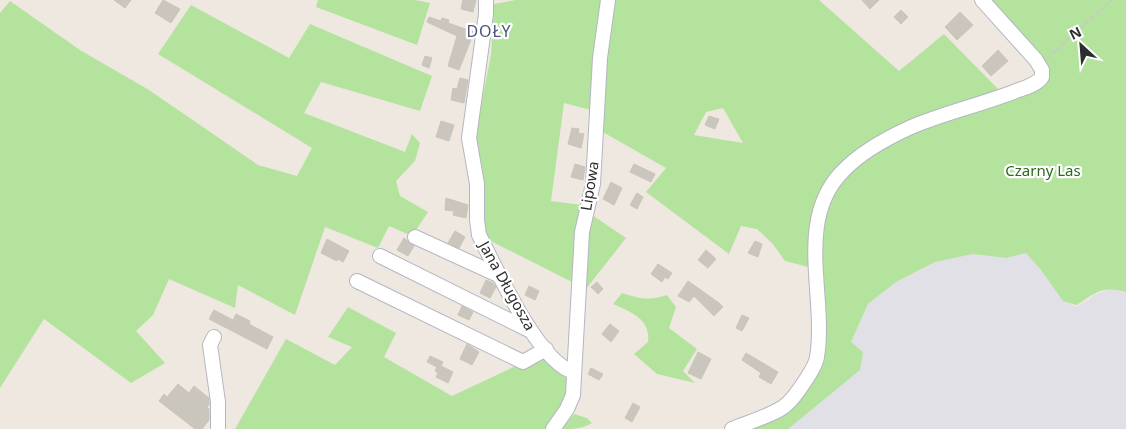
<svg xmlns="http://www.w3.org/2000/svg" width="1126" height="429" font-family="'Noto Sans',sans-serif">
  <style>
    .industrial { fill: #e2e0e7 }
    .green { fill: #b4e39e; fill-rule: evenodd }
    .building { fill: #cac6be; stroke: #cac4b9 }
    .lines { fill: none; stroke-linecap: round; stroke-linejoin: round }
    .minor-casing { stroke: #b3b6c0; stroke-width: 16 }
    .path { stroke: #c8c8c8; stroke-width: 2; stroke-dasharray: 4 2.5; stroke-linecap: butt }
    .minor { stroke: #fff; stroke-width: 14 }
    .labels { text-anchor: middle; stroke-width: 4.5; stroke-linejoin: round; paint-order: stroke }
    .park-label { font-size: 15px; fill: #2b6a1c; stroke: #fff }
    .street-label { font-size: 15px; fill: #2d2d2d; stroke: #fff }
    .neighbourhood-label { font-size: 16px; letter-spacing: 1px; fill: #4d557d; stroke: #fff }
  </style>
  <rect width="100%" height="100%" fill="#eee8e0"/>
  <path class="industrial" d="M1026 253 1041 270 1063 300 1076 307 1089 300 1094 295 1112 289 1126 292V429H787L851 342 868 304 896 282 935 262 973 254 1005 258Z"/>
  <path class="green" d="M318 0H415L430 3 417 45 316 7Z
    M516 0H819L899 71 944 34 999 90H1006L912 121 828 182 818 194 812 268 785 261 772 243 757 229 741 226 729 254 646 192 666 168 601 131 595 111 564 103 551 201 582 205 572 282 487 239 482 226 474 141 491 55 494 4ZM723 108 743 143 694 135 706 112Z
    M989 0H1126V292C1115 289 1104 288 1094 294 1087 297 1083 302 1076 305L1063 301 1041 270 1026 253 1006 258 973 254 935 262 896 282 868 304 851 342 863 352 860 370 788 429H739L769 417 818 359 816 276 826 192 864 153 1042 77Z
    M10 1 80 50 149 90 258 165 297 176 312 148 158 54 191 5 289 58 310 24 432 76 420 111 321 82 304 113 405 152 412 134 420 143 415 161 396 181 400 196 428 212 412 236 389 226 378 248 325 227 295 315 238 285 235 308 169 279 153 315 136 331 165 363 131 383 44 319 0 388V13Z
    M589 213 626 238 582 294Z
    M622 293C641 299 647 301 667 295L676 307 669 328 697 349 683 371 695 383 657 374 634 354 648 342C651 319 631 312 613 304Z
    M348 307 396 333 384 357 452 396 539 355 549 357 569 382V394L547 429H235L286 339 335 365 352 347 328 337Z
    M574 414 587 418 592 423C582 429 573 429 561 429Z"/>
  <path class="building" d="M114 0H131L125 8Z
    M163 0 180 9 171 23 155 13Z
    M463 0H476L473 12 461 9Z
    M862 0H879L870 9Z
    M901 10 908 17 901 24 894 17Z
    M960 12 973 25 957 40 945 27Z
    M429 17 441 21 442 18 449 20 448 23 474 32 459 70 448 66 457 36 427 22Z
    M998 50 1008 61 991 76 982 66Z
    M425 56 432 58 429 68 422 65Z
    M460 78 468 80 464 103 451 100 453 88 457 89Z
    M709 116 719 119 715 129 705 125Z
    M441 121 454 125 449 141 436 137Z
    M572 128 579 129 578 133 584 134 581 148 568 144Z
    M575 164 585 167 583 180 571 177Z
    M634 164 655 174 651 182 630 172Z
    M611 182 622 188 614 205 603 199Z
    M637 193 643 197 637 209 630 205Z
    M446 198 468 205 466 218 453 215 454 211 445 210Z
    M455 231 465 237 459 248 448 243Z
    M404 238 414 246 408 256 397 250Z
    M327 239 349 251 343 262 338 259 337 261 321 253Z
    M755 241 762 244 758 257 748 253Z
    M706 250 716 259 708 268 698 260Z
    M658 264 672 273 668 279 665 277 662 282 651 274Z
    M486 280 493 283 496 287 490 298 480 293Z
    M688 281 719 303 723 307 714 316 694 296 689 302 678 296Z
    M597 282 603 289 598 294 591 287Z
    M529 286 539 291 535 300 525 295Z
    M462 306 473 312 469 320 458 315Z
    M214 310 233 320 236 314 250 321 249 324 273 337 267 349 209 319Z
    M742 315 749 318 742 331 736 328Z
    M610 324 619 331 611 342 602 334Z
    M467 344 479 352 472 365 460 359Z
    M698 352 711 359 701 379 688 373Z
    M746 353 778 372 771 384 759 377 761 373 742 360Z
    M430 356 443 362 441 366 453 372 448 383 436 377 438 373 435 371 437 367 427 362Z
    M591 368 603 374 599 380 588 374Z
    M178 384 189 393 194 386 209 398V405L207 407 209 409V420L202 429H195L159 401 164 394 167 397Z
    M633 403 640 407 632 422 625 418Z"/>
  <g class="lines">
    <defs>
      <path id="minor" d="M486 0V14L469 138 477 184V220L479 235C496 268 539 364 574 372
        M415 237 500 276
        M380 256 531 331
        M357 281 523 362 546 349
        M214 337 210 345 218 402V429
        M553 429 567 409 573 395 582 232 593 184 600 58 608 0
        M732 429C746 423 777 414 787 404 795 397 816 367 817 357 827 297 794 220 843 171 861 152 885 139 909 128 943 113 981 105 1016 91 1025 88 1036 85 1042 77V70L1036 60 982 0"/>
    </defs>
    <use href="#minor" class="minor-casing"/>
    <path class="path" d="M1047 58 1112 0"/>
    <use href="#minor" class="minor"/>
  </g>
  <g class="labels">
    <g class="park-label">
      <text x="1043" y="176">Czarny Las</text>
    </g>
    <g class="street-label">
      <text transform="translate(590 186) rotate(-81)" y="5">Lipowa</text>
      <text transform="translate(507 286) rotate(61)" y="5">Jana Długosza</text>
    </g>
    <g class="neighbourhood-label">
      <text x="489" y="37">DOŁY</text>
    </g>
  </g>
  <g transform="translate(1081 45) rotate(334)" stroke="#ffffff" stroke-width="4" paint-order="stroke">
  <path d="M0-4L9 19L0 12L-9 19Z" fill="#2d2d2d"/>
  <text y="-8" font-size="14" font-weight="bold" text-anchor="middle" fill="#2d2d2d">N</text>
  </g>
</svg>
